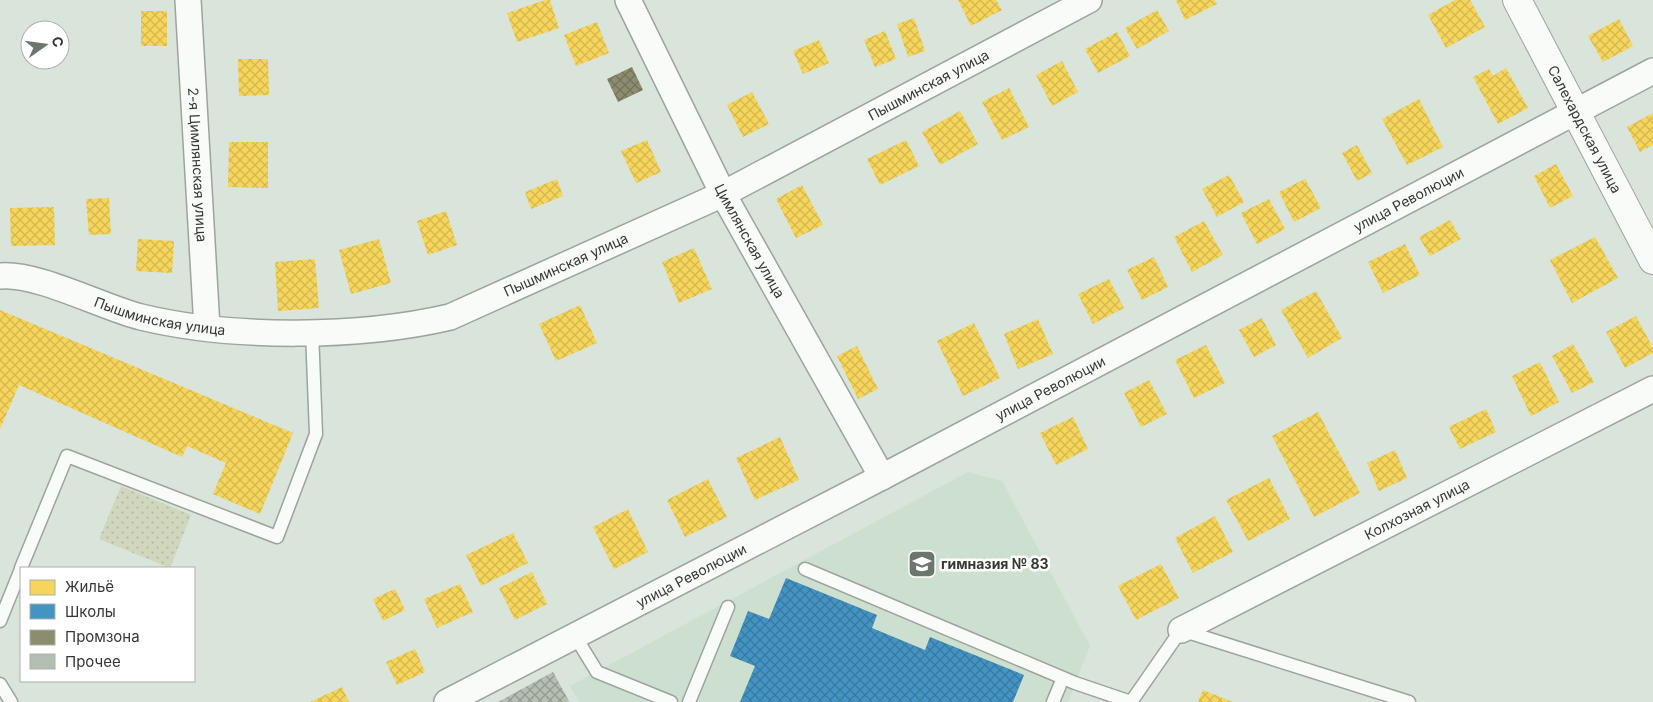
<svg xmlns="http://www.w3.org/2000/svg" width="1653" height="702" font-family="Inter,sans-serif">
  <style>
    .built { fill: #cde0cf }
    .grass { fill: url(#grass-dots) }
    .homes { fill: url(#homes-cross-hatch) }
    .schools { fill: url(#schools-cross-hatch) }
    .industry { fill: url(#industry-cross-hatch) }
    .building { fill: url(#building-cross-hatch) }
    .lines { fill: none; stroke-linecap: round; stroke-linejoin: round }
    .lane-casing { stroke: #9ca49d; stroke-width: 15 }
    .street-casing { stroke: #9ca49d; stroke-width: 28 }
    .secondary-casing { stroke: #9ca49d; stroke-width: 30 }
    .lane { stroke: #f9fbf9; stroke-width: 12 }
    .street { stroke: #f9fbf9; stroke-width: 25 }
    .secondary { stroke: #f9fbf9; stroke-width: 28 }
    .labels { text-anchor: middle; stroke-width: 5; stroke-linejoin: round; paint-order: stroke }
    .street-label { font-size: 14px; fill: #333a33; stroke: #fff }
    .poi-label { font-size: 14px; font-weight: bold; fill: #333a33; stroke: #fff; text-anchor: start }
  </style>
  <defs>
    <pattern id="grass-dots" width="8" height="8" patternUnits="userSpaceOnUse" patternTransform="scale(1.25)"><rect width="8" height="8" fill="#d1d7bd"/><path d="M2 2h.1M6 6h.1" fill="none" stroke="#b4b9a3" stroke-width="1.8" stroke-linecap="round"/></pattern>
    <pattern id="homes-cross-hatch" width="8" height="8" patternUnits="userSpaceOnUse" patternTransform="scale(1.25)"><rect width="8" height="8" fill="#f6d55c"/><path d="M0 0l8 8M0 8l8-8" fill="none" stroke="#d3b850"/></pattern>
    <pattern id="schools-cross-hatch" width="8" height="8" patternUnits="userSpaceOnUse" patternTransform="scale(1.25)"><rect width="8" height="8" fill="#4393c3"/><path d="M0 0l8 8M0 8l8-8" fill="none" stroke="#39799f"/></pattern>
    <pattern id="industry-cross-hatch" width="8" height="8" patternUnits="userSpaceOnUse" patternTransform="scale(1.25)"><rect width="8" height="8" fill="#8c8c6e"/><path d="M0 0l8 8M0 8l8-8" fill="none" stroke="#73735b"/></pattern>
    <pattern id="building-cross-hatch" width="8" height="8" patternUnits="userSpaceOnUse" patternTransform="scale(1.25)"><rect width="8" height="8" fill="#b4beb1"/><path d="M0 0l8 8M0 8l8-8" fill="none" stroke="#939b91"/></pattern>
  </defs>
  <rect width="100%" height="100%" fill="#d9e4da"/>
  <path class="built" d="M968 472 1002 481 1090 646 1068 702H579L570 686Z"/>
  <path class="grass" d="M121 486 191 515 170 568 99 539Z"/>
  <path class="homes" d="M545 0H550L559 28 517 42 507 13Z
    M958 0H996L1002 10 971 26Z
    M1176 0H1215L1217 4 1185 20Z
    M1455 0H1470L1485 27 1446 48 1428 15Z
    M1157 10 1169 31 1137 49 1125 28Z
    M141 11H167V46H141Z
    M914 18 925 51 908 57 897 24Z
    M1619 19 1633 46 1603 62 1588 36Z
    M597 22 609 53 576 66 564 35Z
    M885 31 896 59 875 67 864 40Z
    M1117 32 1130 56 1098 73 1085 49Z
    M819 40 829 63 803 74 793 51Z
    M238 59H268L269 95 239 96Z
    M1062 61 1078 92 1052 106 1036 75Z
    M1506 68 1528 108 1498 124 1473 77 1489 69 1493 76Z
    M1009 88 1029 127 1002 140 982 102Z
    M752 92 769 124 743 137 727 105Z
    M1419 99 1443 147 1407 165 1382 119Z
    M960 111 978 144 940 165 922 132Z
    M1653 113V145L1640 152 1627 127Z
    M647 140 661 172 636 183 621 151Z
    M906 140 919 166 880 185 867 159Z
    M229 142H268V188L228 187Z
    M1357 145 1372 173 1357 181 1342 153Z
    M1556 164 1573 196 1550 208 1534 176Z
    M1229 175 1244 202 1217 217 1202 189Z
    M557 179 563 196 531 209 525 192Z
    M1305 179 1321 208 1294 222 1279 192Z
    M802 185 823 225 796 238 776 199Z
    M109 198 111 234 89 235 86 199Z
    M1269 199 1285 229 1257 244 1241 213Z
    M54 207 55 245 11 246 10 208Z
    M446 211 457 245 428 255 417 221Z
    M1450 220 1461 239 1430 256 1419 237Z
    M1204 221 1223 255 1192 272 1174 237Z
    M1595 237 1618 278 1572 303 1550 260Z
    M138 239 174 241 172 273 136 271Z
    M379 239 391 283 351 294 339 250Z
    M1405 244 1420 275 1383 293 1368 262Z
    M694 248 712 289 679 303 662 262Z
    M1154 257 1168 287 1142 300 1127 270Z
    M315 259 319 308 278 311 275 262Z
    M1109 279 1124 308 1093 324 1078 294Z
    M1316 291 1342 338 1308 358 1281 310Z
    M580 305 597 343 556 361 539 324Z
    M0 310 293 433 260 514 213 494 226 463 187 446 182 457 19 385 0 429Z
    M1636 316 1653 348V353L1625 368 1606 332Z
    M1262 318 1276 345 1254 357 1239 330Z
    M1038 319 1053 354 1018 369 1004 334Z
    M974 323 1000 378 963 396 937 341Z
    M1573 344 1594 382 1572 393 1552 356Z
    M1206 345 1225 383 1194 398 1175 360Z
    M857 346 878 389 858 399 837 356Z
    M1540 362 1559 402 1531 416 1512 376Z
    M1149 380 1167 414 1141 427 1124 393Z
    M1486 409 1496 432 1460 449 1449 427Z
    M1318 412 1360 493 1314 517 1272 436Z
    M1073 417 1088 449 1056 465 1040 433Z
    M780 437 799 480 755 500 736 458Z
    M1395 450 1407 478 1379 491 1367 463Z
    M1269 478 1290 519 1248 541 1226 500Z
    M708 479 727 517 685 537 667 500Z
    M628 509 648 552 614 569 593 527Z
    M1215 516 1233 552 1193 573 1175 538Z
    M513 533 528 563 481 586 466 555Z
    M1161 564 1179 598 1136 620 1118 586Z
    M532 572 547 604 515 620 499 588Z
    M460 584 473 612 437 628 424 599Z
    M395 589 405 610 383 621 373 599Z
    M415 649 425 672 397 685 386 662Z
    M342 687 349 702H310Z
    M1203 690 1233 702H1198Z"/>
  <path class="schools" d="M786 578 877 615 872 628 925 650 930 637 1024 675 1013 702H740L755 666 730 656 748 611 769 619Z"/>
  <path class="industry" d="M632 67 643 90 618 102 607 79Z"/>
  <path class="building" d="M553 672 569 701 567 702H498Z"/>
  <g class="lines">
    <defs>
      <path id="lane" d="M21 568 67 456 277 537 316 434 312 331
        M805 569 1075 683 1131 702
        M0 621 21 569
        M575 636 597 672 671 702
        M0 684 11 702
        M689 702 728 607
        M1053 702 1063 678
        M1131 702 1181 630 1409 702"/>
      <g id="street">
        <path id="s1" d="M188 0 207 328"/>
        <path id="s2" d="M628 0 723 194 882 477"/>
        <path id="s3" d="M0 276C36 272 104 308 141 317 232 339 360 338 450 317L723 194 1089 0"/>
        <path id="s4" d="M1181 630 1653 389"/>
        <path id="s5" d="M447 702 882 477 1653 71"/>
      </g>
      <g id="secondary">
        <path id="s6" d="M1517 0 1653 260"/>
      </g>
    </defs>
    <use href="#lane" class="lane-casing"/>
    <use href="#street" class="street-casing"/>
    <use href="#secondary" class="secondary-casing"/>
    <use href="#lane" class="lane"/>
    <use href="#street" class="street"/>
    <use href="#secondary" class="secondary"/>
  </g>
  <defs>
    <symbol id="school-square" viewBox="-11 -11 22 22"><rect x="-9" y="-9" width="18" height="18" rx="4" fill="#6d766d" stroke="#fff"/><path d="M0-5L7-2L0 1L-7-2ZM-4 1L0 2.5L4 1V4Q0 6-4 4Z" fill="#fff"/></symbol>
  </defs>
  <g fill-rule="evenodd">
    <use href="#school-square" x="906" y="548" width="32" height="32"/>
  </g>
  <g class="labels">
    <g class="street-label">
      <text dy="5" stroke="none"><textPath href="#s3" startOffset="991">Пышминская улица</textPath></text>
      <text dy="5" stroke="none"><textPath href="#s6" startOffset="146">Салехардская улица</textPath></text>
      <text dy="5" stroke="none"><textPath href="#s1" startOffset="165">2-я Цимлянская улица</textPath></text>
      <text dy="5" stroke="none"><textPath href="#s5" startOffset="1085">улица Революции</textPath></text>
      <text dy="5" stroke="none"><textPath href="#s2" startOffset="270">Цимлянская улица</textPath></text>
      <text dy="5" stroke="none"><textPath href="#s3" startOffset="586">Пышминская улица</textPath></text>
      <text dy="5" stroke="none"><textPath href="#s3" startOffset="166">Пышминская улица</textPath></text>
      <text dy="5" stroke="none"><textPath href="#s5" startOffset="680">улица Революции</textPath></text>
      <text dy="5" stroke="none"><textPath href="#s4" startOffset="265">Колхозная улица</textPath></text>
      <text dy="5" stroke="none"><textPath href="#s5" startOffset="275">улица Революции</textPath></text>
    </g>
    <g class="poi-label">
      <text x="941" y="569">гимназия № 83</text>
    </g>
  </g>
  <rect x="20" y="567" width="175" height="115" fill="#ffffff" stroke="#adb0ad"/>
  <rect x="30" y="580" width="25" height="15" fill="#f6d55c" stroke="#adb0ad"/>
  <text x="65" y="592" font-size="15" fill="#333a33">Жильё</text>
  <rect x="30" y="604" width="25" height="15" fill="#4393c3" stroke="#adb0ad"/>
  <text x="65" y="617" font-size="15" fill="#333a33">Школы</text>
  <rect x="30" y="630" width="25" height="15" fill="#8c8c6e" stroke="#adb0ad"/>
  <text x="65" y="642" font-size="15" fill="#333a33">Промзона</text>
  <rect x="30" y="654" width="25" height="15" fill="#b4beb1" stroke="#adb0ad"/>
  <text x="65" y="667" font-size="15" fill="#333a33">Прочее</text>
  <g transform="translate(45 45) rotate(76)"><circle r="24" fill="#ffffff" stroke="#adb0ad"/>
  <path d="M0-4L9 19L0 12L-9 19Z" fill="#6d766d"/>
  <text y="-8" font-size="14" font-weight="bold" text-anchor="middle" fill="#333a33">С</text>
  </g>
</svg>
